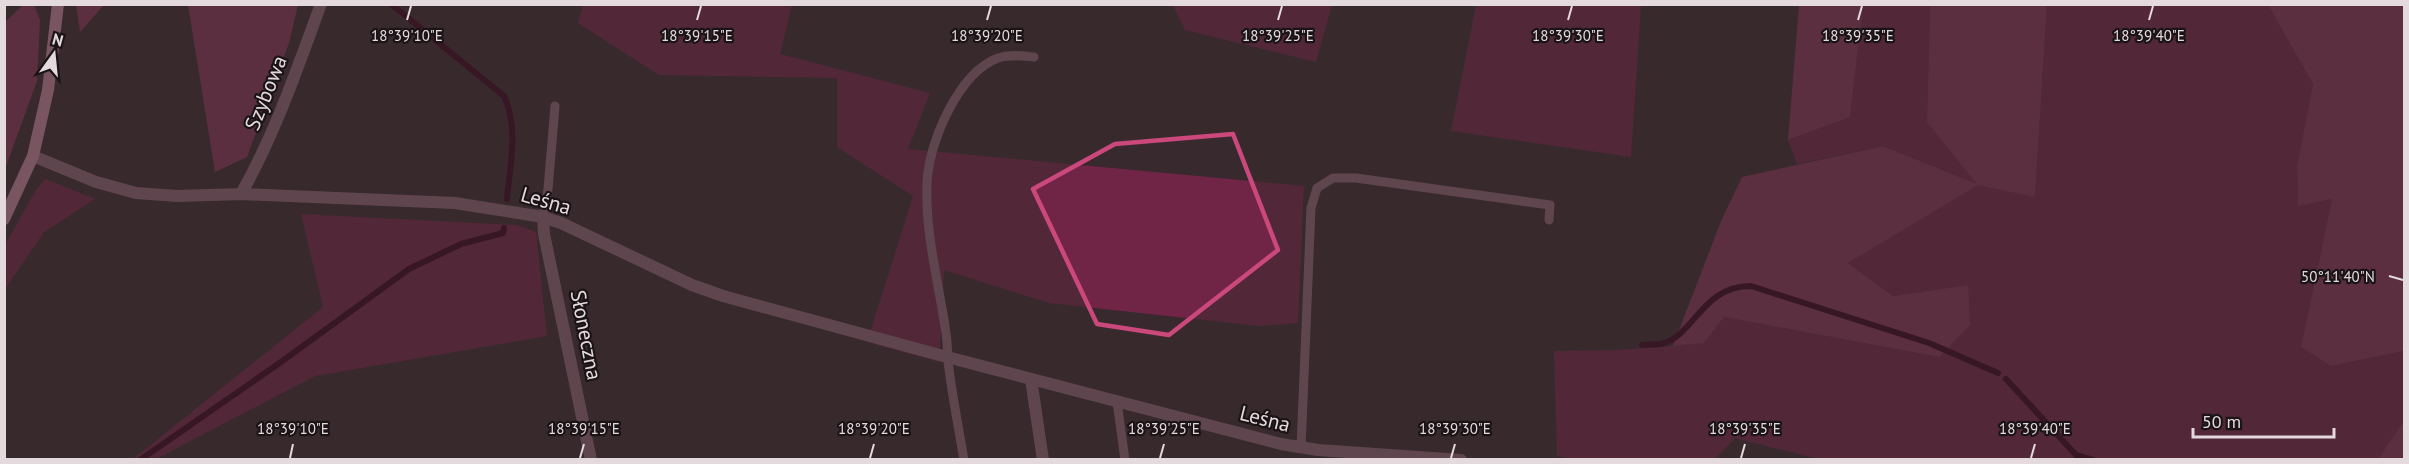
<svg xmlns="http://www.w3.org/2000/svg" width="2409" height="464" font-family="'PT Sans',sans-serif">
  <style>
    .green { fill: #712546 }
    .forest { fill: #853556 }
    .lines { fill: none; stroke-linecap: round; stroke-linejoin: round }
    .stream { stroke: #38001b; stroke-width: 6 }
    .service { stroke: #8f6975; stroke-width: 9 }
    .minor { stroke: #8f6975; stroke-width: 12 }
    .secondary { stroke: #c5899d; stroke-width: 12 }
    .marked { fill: none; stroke: #ca487c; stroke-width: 4.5; stroke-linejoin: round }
    .ticks { fill: none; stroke: #e4dadd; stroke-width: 2 }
    .labels { text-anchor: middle; stroke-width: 4.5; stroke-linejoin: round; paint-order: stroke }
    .street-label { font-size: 21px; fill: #e4dadd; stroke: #1b1416 }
    .ticks-label { font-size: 15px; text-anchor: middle; fill: #e4dadd; stroke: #1b1416; stroke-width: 4.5; stroke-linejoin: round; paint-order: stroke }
  </style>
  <rect width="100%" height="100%" fill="#38292e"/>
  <path class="green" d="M583 5H792L780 54 930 93 908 149 1304 186 1298 323 1259 326 1049 303 944 270 939 362 867 342 913 196 837 147V78L659 75 578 23Z
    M1173 5H1332L1316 62 1185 30Z
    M1476 5H1641L1631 157 1451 131Z
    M1863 5H1930L1927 122 2035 196 2047 5H2268L2313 84 2297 166 2298 205 2332 199 2301 347 2331 366 2404 351V421L2378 460H1822L1735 438 1715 459H1571L1557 456 1554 351 1618 350 1704 343 1724 317 1939 357 1968 285 1893 296 1848 263 1977 184 1883 146 1797 164 1788 140 1850 117Z
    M45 179 95 199 44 232 5 289V245L36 190Z
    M301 214 517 225 536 232 547 336 315 376 156 459H133L323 307Z"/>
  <path class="forest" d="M76 4H104V5L80 32Z
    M23 5H34L40 20 37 81 5 169V22Z
    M188 5H298L289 43 247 157 215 172Z
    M1799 5H1863L1850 117 1788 140Z
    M1930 5H2047L2035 197 1978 185 1848 263 1893 296 1968 285 1970 325 1939 357 1724 317 1704 343 1673 346 1721 221 1742 177 1883 146 1977 184 1927 122Z
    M2268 5H2404V351L2331 366 2301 347 2332 199 2298 206 2297 166 2313 84Z
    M2404 421V459H2378Z"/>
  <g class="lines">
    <path class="stream" d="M391 4 504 96C519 128 510 164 507 199
      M1642 345C1648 344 1655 345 1661 344 1694 337 1701 286 1751 286L1929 343 1998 373
      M2006 379 2076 455 2093 460
      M140 460 281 362 409 269 461 244 503 233 504 228"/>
    <path class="service" d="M543 217 548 189 555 106
      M1117 402 1125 460
      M1301 448 1311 208 1317 188 1333 178H1356L1550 205 1549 220
      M964 460C959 430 953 400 949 369 947 357 948 345 946 333 939 284 925 234 927 184 928 144 958 73 998 58 1010 54 1023 56 1034 57"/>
    <path class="minor" d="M33 156 96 182 136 193 177 196 241 194 455 203 543 217 561 223 692 285 723 296 947 357 1281 444 1318 450 1461 460
      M241 194C275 134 297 69 321 4
      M543 217 544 234 591 460
      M1031 379 1043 460"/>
    <path class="secondary" d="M4 219 33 156 48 90 58 4"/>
  </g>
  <path d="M0 0H2409V464H0ZM1233 134 1278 250 1169 335 1097 324 1033 189 1115 144Z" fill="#38292e" fill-opacity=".55" fill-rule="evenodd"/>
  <path class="marked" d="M1233 134 1278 250 1169 335 1097 324 1033 189 1115 144Z"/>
  <path class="ticks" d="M407 20 411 6M697 20 701 6M987 20 991 6M1278 20 1282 6M1568 20 1572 6M1858 20 1862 6M2149 20 2153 6M2389 276 2403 280M290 458 293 444M580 458 584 444M870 458 874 444M1160 458 1164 444M1451 458 1455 444M1741 458 1745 444M2031 458 2035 444"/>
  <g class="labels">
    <g class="street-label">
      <text transform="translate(266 93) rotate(-68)" y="7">Szybowa</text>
      <text transform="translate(546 201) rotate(16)" y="7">Leśna</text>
      <text transform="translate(586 335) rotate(79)" y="7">Słoneczna</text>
      <text transform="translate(1265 419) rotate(14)" y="7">Leśna</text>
    </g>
  </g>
  <g class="ticks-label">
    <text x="407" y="41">18°39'10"E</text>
    <text x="697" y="41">18°39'15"E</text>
    <text x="987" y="41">18°39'20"E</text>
    <text x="1278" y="41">18°39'25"E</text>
    <text x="1568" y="41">18°39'30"E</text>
    <text x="1858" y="41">18°39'35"E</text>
    <text x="2149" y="41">18°39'40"E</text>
    <text x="2338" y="282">50°11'40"N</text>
    <text x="293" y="434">18°39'10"E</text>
    <text x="584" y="434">18°39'15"E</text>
    <text x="874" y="434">18°39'20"E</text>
    <text x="1164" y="434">18°39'25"E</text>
    <text x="1455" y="434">18°39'30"E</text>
    <text x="1745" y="434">18°39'35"E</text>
    <text x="2035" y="434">18°39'40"E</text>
  </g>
  <rect width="2409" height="464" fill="none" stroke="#e4dadd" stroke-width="12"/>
  <g transform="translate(54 54) rotate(15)" stroke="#1b1416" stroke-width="4.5" paint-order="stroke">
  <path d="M0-4.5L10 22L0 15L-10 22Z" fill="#e4dadd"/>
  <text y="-9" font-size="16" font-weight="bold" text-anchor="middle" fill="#e4dadd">N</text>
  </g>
  <path d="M2193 428v9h141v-9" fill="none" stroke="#e4dadd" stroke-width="3"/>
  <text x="2202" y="428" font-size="18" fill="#e4dadd" stroke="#1b1416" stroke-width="4.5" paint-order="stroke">50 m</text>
</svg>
